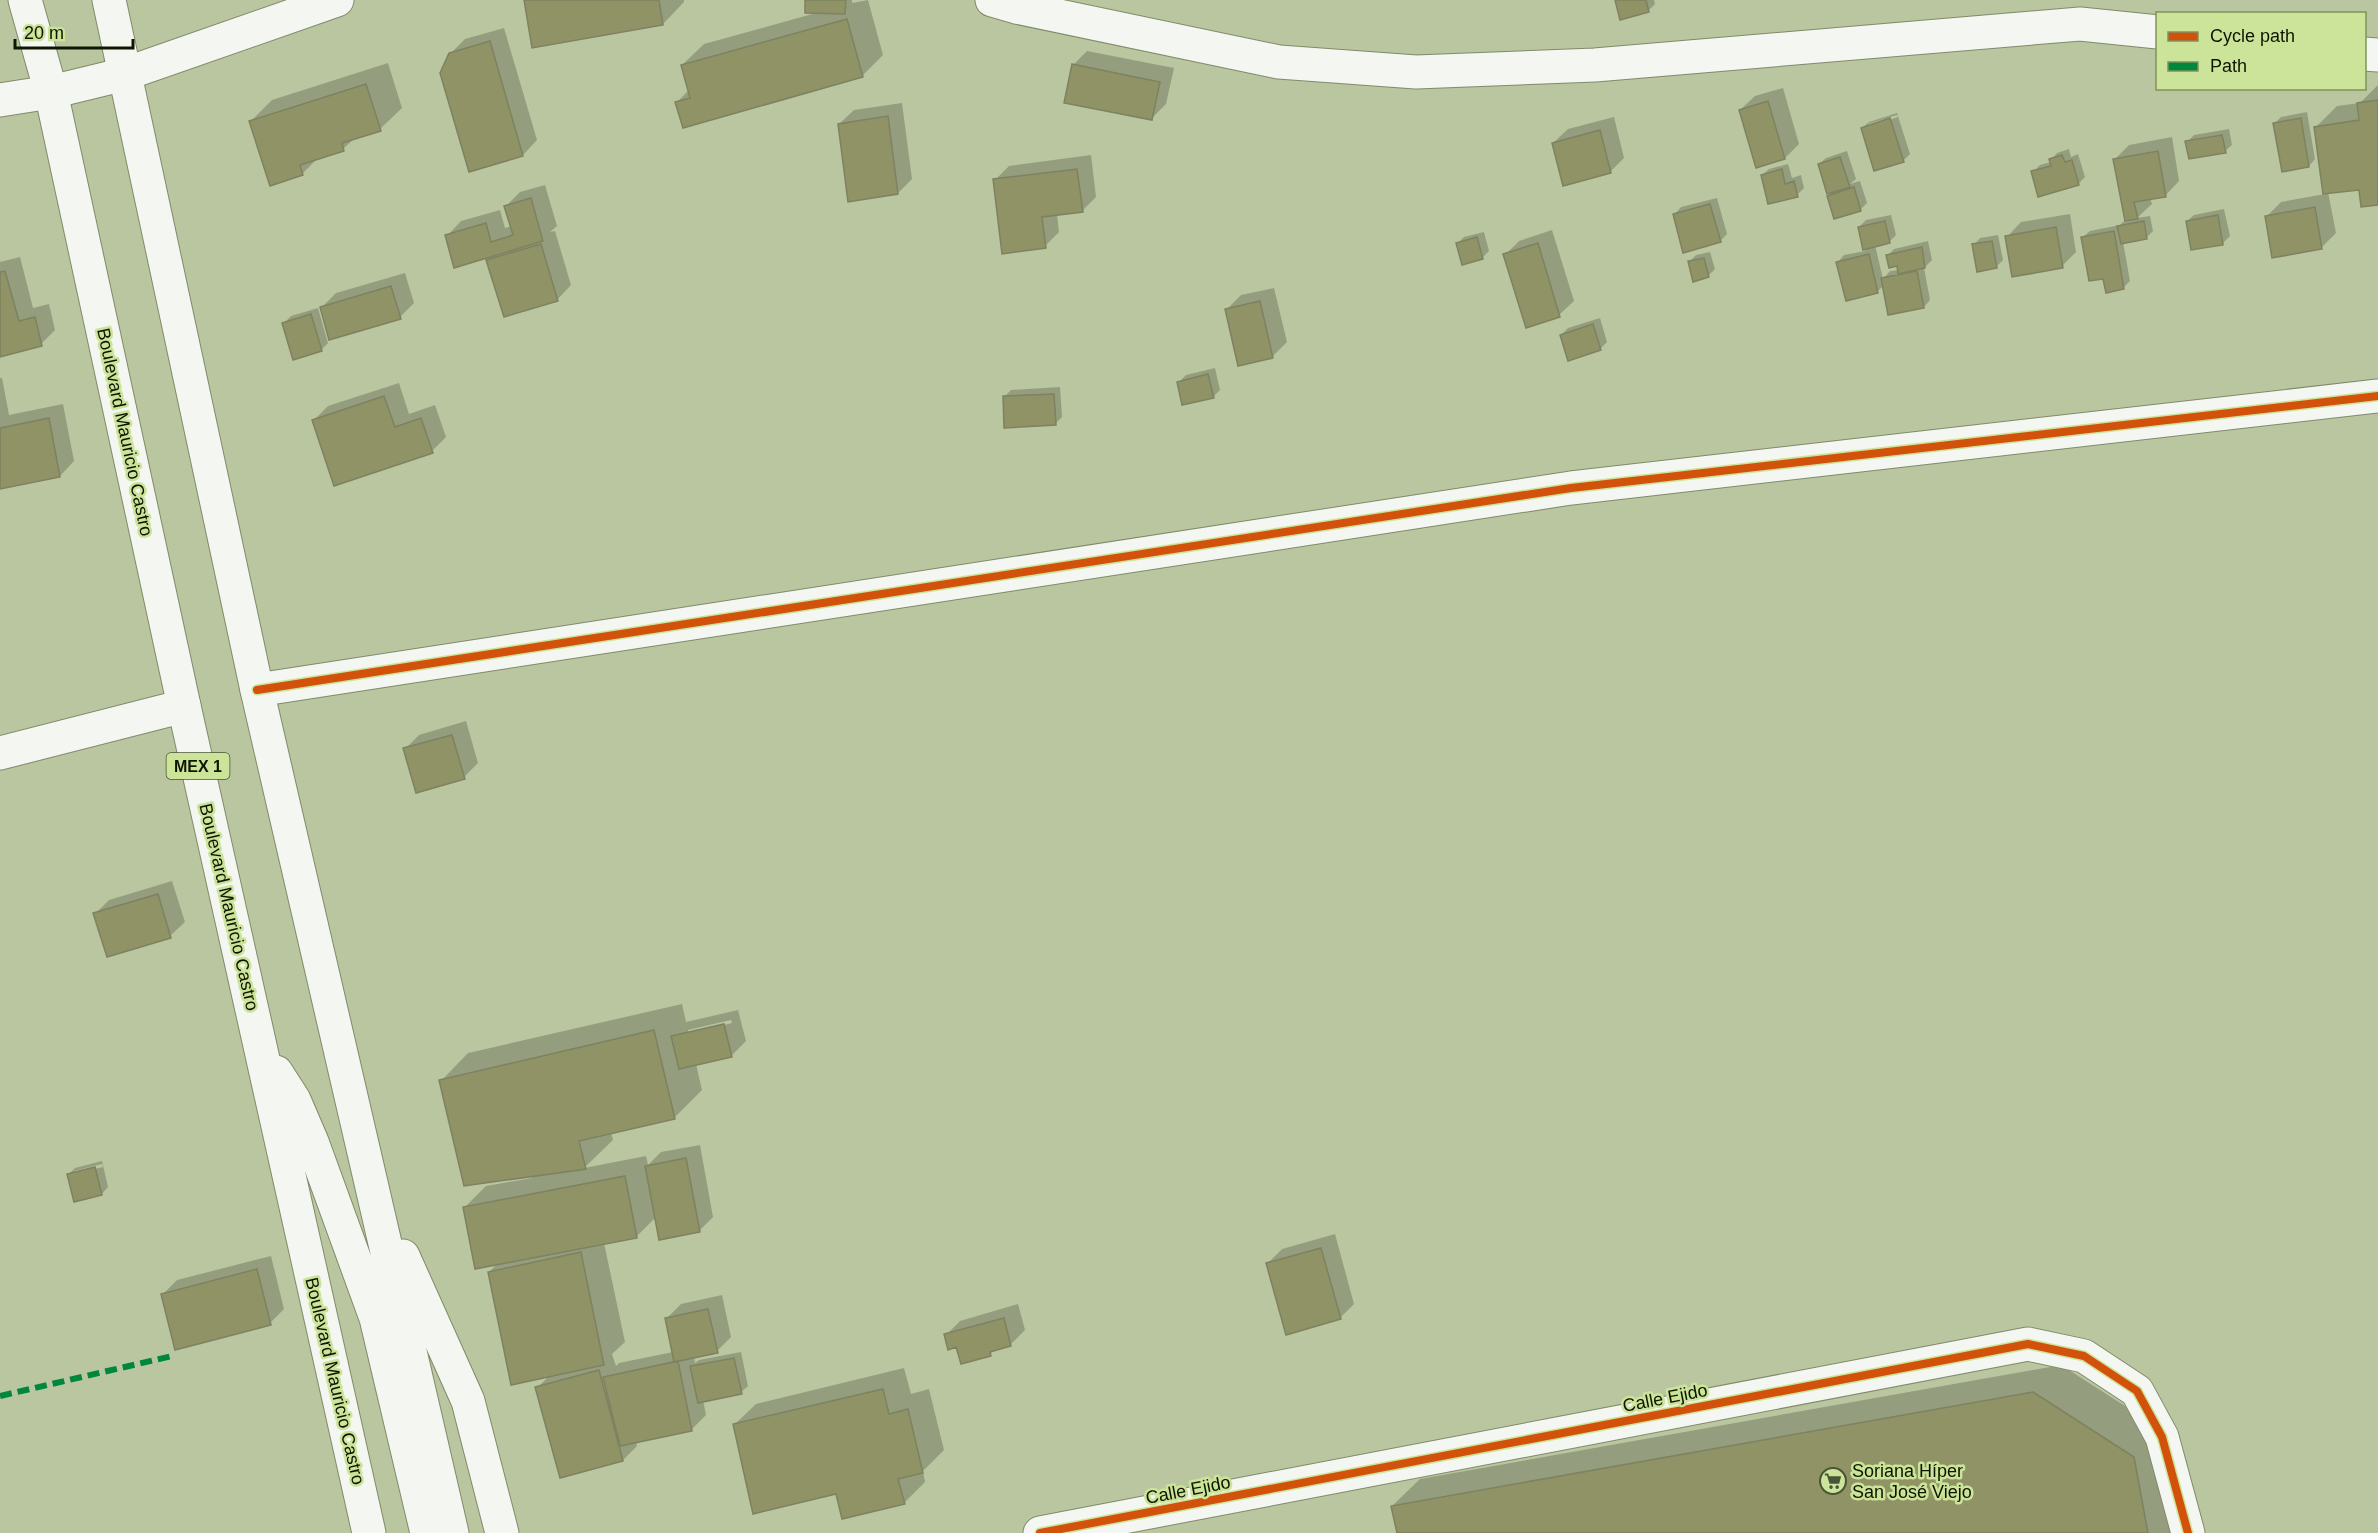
<svg xmlns="http://www.w3.org/2000/svg" width="2378" height="1533" font-family="Helvetica,sans-serif">
  <style>
    .shadow { fill: #0003; fill-rule: evenodd }
    .building { fill: #8f9365; stroke: #7e8260; stroke-width: 1.5 }
    .lines { fill: none; stroke-linecap: round; stroke-linejoin: round }
    .street-casing { stroke: #808a6b; stroke-width: 35 }
    .secondary-casing { stroke: #808a6b; stroke-width: 35 }
    .primary-casing { stroke: #808a6b; stroke-width: 35 }
    .street { stroke: #f4f6f1; stroke-width: 33 }
    .secondary { stroke: #f4f6f1; stroke-width: 33 }
    .primary { stroke: #f4f6f1; stroke-width: 33 }
    .quiet { stroke: #00873e; stroke-width: 6; stroke-dasharray: 12 6; stroke-linecap: butt }
    .cycleway-casing { stroke: #cce49a; stroke-width: 11 }
    .cycleway { stroke: #d2520b; stroke-width: 8 }
    .labels { text-anchor: middle; stroke-width: 5; stroke-linejoin: round; paint-order: stroke }
    .shield { fill: #cce49a; stroke: #48542e; stroke-width: 1.5 }
    .shield-label { font-size: 16px; font-weight: bold; fill: #0f1600 }
    .street-label { font-size: 18px; fill: #0f1600; stroke: #cce49a }
    .poi-label { font-size: 18px; fill: #0f1600; stroke: #cce49a; text-anchor: start }
  </style>
  <rect width="100%" height="100%" fill="#b9c69f"/>
  <path class="shadow" d="M526 0H684V2L663 24Z
    M807 0H852V3L868 0 883 55 862 76 677 102 689 90 682 65 704 44 816 13Z
    M1616 0H1654L1655 4 1648 11Z
    M504 28 537 140 523 155 450 54 465 39Z
    M1087 51 1174 68 1166 104 1152 118 1073 65Z
    M388 63 402 108 380 129 356 137 343 149 319 157 302 174 250 122 272 100Z
    M2378 85V204L2360 188 2328 192 2336 233 2321 248 2266 217 2281 202 2325 194 2316 127 2337 106 2360 103Z
    M1783 88 1799 144 1785 158 1740 110 1755 96Z
    M902 103 912 179 898 193 839 124 854 110Z
    M2307 112 2315 159 2309 166 2274 124 2281 117Z
    M1897 113 1910 154 1903 161 1862 128 1869 122ZM1897 115 1898 117 1868 127V124Z
    M1614 117 1624 158 1610 172 1553 143 1568 129Z
    M2229 129 2232 145 2225 151 2187 142 2194 135Z
    M2172 137 2179 181 2165 196 2150 198 2152 204 2137 218 2150 216 2153 231 2146 238 2123 242 2130 281 2123 288 2104 277 2083 237 2090 231 2120 225 2126 219 2115 159 2129 145Z
    M2069 149 2071 157 2078 154 2085 177 2078 184 2033 172 2040 165 2051 162V160L2057 153Z
    M1847 151 1856 179 1850 184 1860 181 1867 203 1860 210 1828 196 1834 190 1819 164 1826 158Z
    M1091 155 1096 197 1082 211 1057 214 1059 232 1045 246 995 180 1009 166Z
    M1788 164 1792 178 1801 175 1804 188 1797 195 1762 175 1769 169Z
    M545 185 557 226 550 232 555 231 571 285 557 300 488 261 495 254 447 236 461 221 500 210 505 228 512 226 506 206 520 192Z
    M1717 198 1727 234 1720 241 1675 214 1681 207Z
    M2224 209 2230 236 2223 243 2192 249 2187 221 2194 215Z
    M2070 214 2076 252 2062 266 2007 237 2021 222Z
    M1891 215 1896 235 1889 242 1875 245 1883 279 1890 271 1899 270 1898 264 1888 255 1894 249 1928 241 1932 260 1924 268 1930 300 1924 307 1884 285 1877 292 1838 262 1844 255 1865 251 1859 227 1866 220Z
    M1552 230 1574 301 1559 315 1505 255 1519 241Z
    M1484 232 1489 251 1482 258 1458 243 1464 237Z
    M1998 235 2003 260 1996 267 1974 245 1980 238Z
    M1710 252 1715 269 1708 276 1689 262 1696 255Z
    M20 257 33 308 49 304 55 330 41 344 0 355V262Z
    M405 273 414 303 400 317 321 308 336 293Z
    M1274 288 1287 342 1272 357 1227 309 1241 295Z
    M318 308 328 343 321 350 284 323 291 316Z
    M1600 318 1607 342 1600 349 1561 335 1568 328Z
    M1215 368 1220 390 1213 397 1179 382 1186 375Z
    M0 378H2L9 415 63 404 74 461 60 476 0 487Z
    M399 383 409 414 435 405 446 437 432 451 314 420 328 406Z
    M1060 387 1062 417 1055 424 1004 397 1011 390Z
    M466 721 478 763 464 777 405 749 419 735Z
    M172 881 185 922 170 936 95 914 109 900Z
    M682 1004 686 1022 738 1010 746 1041 732 1055 696 1064 702 1090 674 1118 611 1132 613 1140 584 1168 646 1156 648 1165 661 1152 700 1145 713 1217 699 1231 656 1217 636 1237 604 1243 625 1342 612 1354 616 1366 619 1363 673 1352 666 1319 681 1304 722 1295 731 1337 717 1351 694 1356 695 1363 699 1360 741 1352 748 1386 741 1392 703 1400 706 1415 692 1429 636 1441 637 1446 623 1460 537 1388 550 1375 489 1272 498 1263 465 1207 486 1186 532 1178V1175L441 1081 468 1053ZM731 1020 732 1023 688 1034V1030Z
    M102 1161 108 1187 102 1194 68 1175 75 1168ZM102 1164 103 1167 74 1174V1171Z
    M1335 1234 1354 1304 1340 1318 1268 1263 1282 1249Z
    M271 1256 284 1309 270 1323 162 1295 177 1280Z
    M1018 1304 1025 1330 1011 1344 996 1348 990 1354 957 1345 946 1335 960 1321Z
    M2061 1365 2161 1429 2180 1533H1398L1392 1506 1420 1479Z
    M904 1368 911 1394 929 1389 944 1450 923 1471 925 1482 904 1503 837 1492 734 1425 756 1404Z"/>
  <path class="building" d="M524 0H659L663 25 532 48Z
    M805 0H846L845 14 805 13Z
    M1615 0H1646L1649 12 1620 20Z
    M847 19 863 77 683 128 675 102 690 98 681 65Z
    M490 41 523 156 469 172 440 73 449 53Z
    M1072 64 1160 82 1152 120 1064 103Z
    M366 84 381 131 342 143 344 151 300 165 303 175 270 186 249 121Z
    M2378 100V205L2361 207 2359 190 2323 194 2314 127 2359 120 2357 103Z
    M1768 101 1785 159 1756 168 1739 110Z
    M888 116 898 194 848 202 838 124Z
    M1890 118 1904 162 1874 171 1861 128Z
    M2301 118 2309 167 2282 172 2273 123Z
    M1600 130 1611 173 1563 186 1552 143Z
    M2222 135 2226 153 2189 159 2185 141Z
    M2158 151 2166 197 2134 202 2138 219 2125 221 2113 159Z
    M2062 155 2065 162 2072 160 2079 185 2038 197 2031 171 2051 166 2049 159Z
    M1840 157 1850 187 1827 194 1818 164Z
    M1077 169 1083 212 1042 217 1046 248 1002 254 993 179Z
    M1782 169 1785 184 1794 181 1798 197 1768 204 1761 175Z
    M1854 187 1861 211 1834 219 1827 196Z
    M531 198 543 241 454 268 445 235 486 223 491 242 513 235 504 206Z
    M1710 204 1721 242 1683 253 1673 214Z
    M2315 207 2322 249 2272 258 2265 216Z
    M2218 215 2223 245 2191 250 2186 221Z
    M1885 221 1890 243 1863 250 1858 227Z
    M2144 221 2147 239 2121 244 2117 226Z
    M2056 227 2063 268 2012 277 2005 236Z
    M2114 231 2124 289 2106 293 2103 279 2089 281 2081 237Z
    M1477 237 1483 259 1462 265 1456 243Z
    M1992 241 1997 268 1977 272 1972 244Z
    M1538 243 1560 317 1526 328 1503 254Z
    M541 244 558 301 504 317 486 260Z
    M1922 247 1925 268 1898 274 1897 266 1889 268 1886 255Z
    M1869 254 1878 293 1846 301 1836 262Z
    M1704 258 1709 277 1693 282 1688 261Z
    M5 271 19 321 35 317 42 346 0 357V272Z
    M1917 271 1924 308 1888 315 1881 278Z
    M391 286 401 319 329 340 320 307Z
    M1260 301 1273 358 1238 366 1225 309Z
    M311 314 322 351 293 360 282 323Z
    M1593 324 1601 350 1568 361 1560 335Z
    M1208 374 1214 398 1182 405 1177 382Z
    M1054 394 1056 425 1004 428 1003 396Z
    M384 396 395 427 421 418 433 453 334 486 312 420Z
    M49 418 60 477 0 489V428Z
    M452 735 465 779 416 793 403 748Z
    M158 894 171 938 107 957 93 913Z
    M724 1024 732 1057 679 1069 671 1036Z
    M654 1030 675 1119 579 1141 586 1169 464 1186 439 1080Z
    M686 1158 700 1232 659 1240 645 1166Z
    M95 1167 102 1195 74 1202 67 1174Z
    M625 1176 637 1238 475 1269 463 1207Z
    M1321 1248 1341 1319 1286 1335 1266 1263Z
    M581 1252 604 1365 511 1385 488 1272Z
    M257 1269 271 1325 175 1350 161 1294Z
    M708 1309 718 1353 674 1362 665 1318Z
    M1004 1318 1011 1346 990 1352 991 1356 961 1364 956 1347 948 1350 944 1334Z
    M734 1358 742 1394 698 1403 690 1366Z
    M678 1361 692 1431 620 1446 603 1377Z
    M599 1370 623 1461 560 1478 535 1387Z
    M883 1389 889 1414 908 1409 923 1473 898 1479 905 1504 842 1519 836 1494 753 1514 733 1424Z
    M2033 1392 2134 1457 2148 1533H1397L1391 1506Z"/>
  <g class="lines">
    <defs>
      <path id="street" d="M992 0 1016 7 1279 62 1416 72 1595 65 2080 24 2158 32
        M2364 54 2378 55
        M0 100 51 92
        M0 753 184 706
        M1040 1533 2028 1344 2084 1356 2137 1391 2162 1437 2188 1533"/>
      <path id="secondary" d="M51 92 125 74 337 0
        M257 690 1571 488 2378 396"/>
      <path id="primary" d="M25 0 51 92 184 706 369 1533
        M109 0 257 690 452 1533
        M276 1072 294 1100 312 1142 376 1318 427 1533
        M403 1256 468 1401 502 1533"/>
    </defs>
    <use href="#street" class="street-casing"/>
    <use href="#secondary" class="secondary-casing"/>
    <use href="#primary" class="primary-casing"/>
    <use href="#street" class="street"/>
    <use href="#secondary" class="secondary"/>
    <use href="#primary" class="primary"/>
    <path class="quiet" d="M0 1396 172 1356"/>
    <defs>
      <path id="cycleway" d="M257 690 1571 488 2378 396
        M1040 1533 2028 1344 2084 1356 2137 1391 2162 1437 2188 1533"/>
    </defs>
    <use href="#cycleway" class="cycleway-casing"/>
    <use href="#cycleway" class="cycleway"/>
  </g>
  <defs>
    <symbol id="supermarket-ring" viewBox="-11 -11 22 22"><circle r="9.5" fill="#cce49a" stroke="#4a5438" stroke-width="1.5"/><path d="M-6-5.5h2.5l.6 2H6L4.5 2H-2.5L-4.4-4H-6ZM-1.5 3.2a1.3 1.3 0 1 0 .1 0ZM3 3.2a1.3 1.3 0 1 0 .1 0Z" fill="#4a5438"/></symbol>
  </defs>
  <g fill-rule="evenodd">
    <use href="#supermarket-ring" x="1818" y="1466" width="30" height="30"/>
  </g>
  <g class="labels">
    <rect class="shield" x="166.5" y="753" width="63" height="26" rx="4.5"/>
    <g class="shield-label">
      <text x="198" y="772">MEX 1</text>
    </g>
    <g class="street-label">
      <text transform="translate(125 432) rotate(78)" y="6">Boulevard Mauricio Castro</text>
      <text transform="translate(229 907) rotate(77)" y="6">Boulevard Mauricio Castro</text>
      <text transform="translate(335 1381) rotate(77)" y="6">Boulevard Mauricio Castro</text>
      <text transform="translate(1665 1398) rotate(-11)" y="6">Calle Ejido</text>
      <text transform="translate(1188 1490) rotate(-11)" y="6">Calle Ejido</text>
    </g>
    <g class="poi-label">
      <text x="1852" y="1477">Soriana Híper<tspan x="1852" dy="21">San José Viejo</tspan></text>
    </g>
  </g>
  <rect x="2156" y="12" width="210" height="78" fill="#cce49a" stroke="#80925c" stroke-width="1.5"/>
  <rect x="2168" y="32" width="30" height="9" fill="#d2520b" stroke="#80925c" stroke-width="1.5"/>
  <text x="2210" y="42" font-size="18" fill="#0f1600">Cycle path</text>
  <rect x="2168" y="62" width="30" height="9" fill="#00873e" stroke="#80925c" stroke-width="1.5"/>
  <text x="2210" y="72" font-size="18" fill="#0f1600">Path</text>
  <path d="M15 39v9h118v-9" fill="none" stroke="#0f1600" stroke-width="3"/>
  <text x="24" y="39" font-size="18" fill="#0f1600" stroke="#cce49a" stroke-width="4.5" paint-order="stroke">20 m</text>
</svg>
